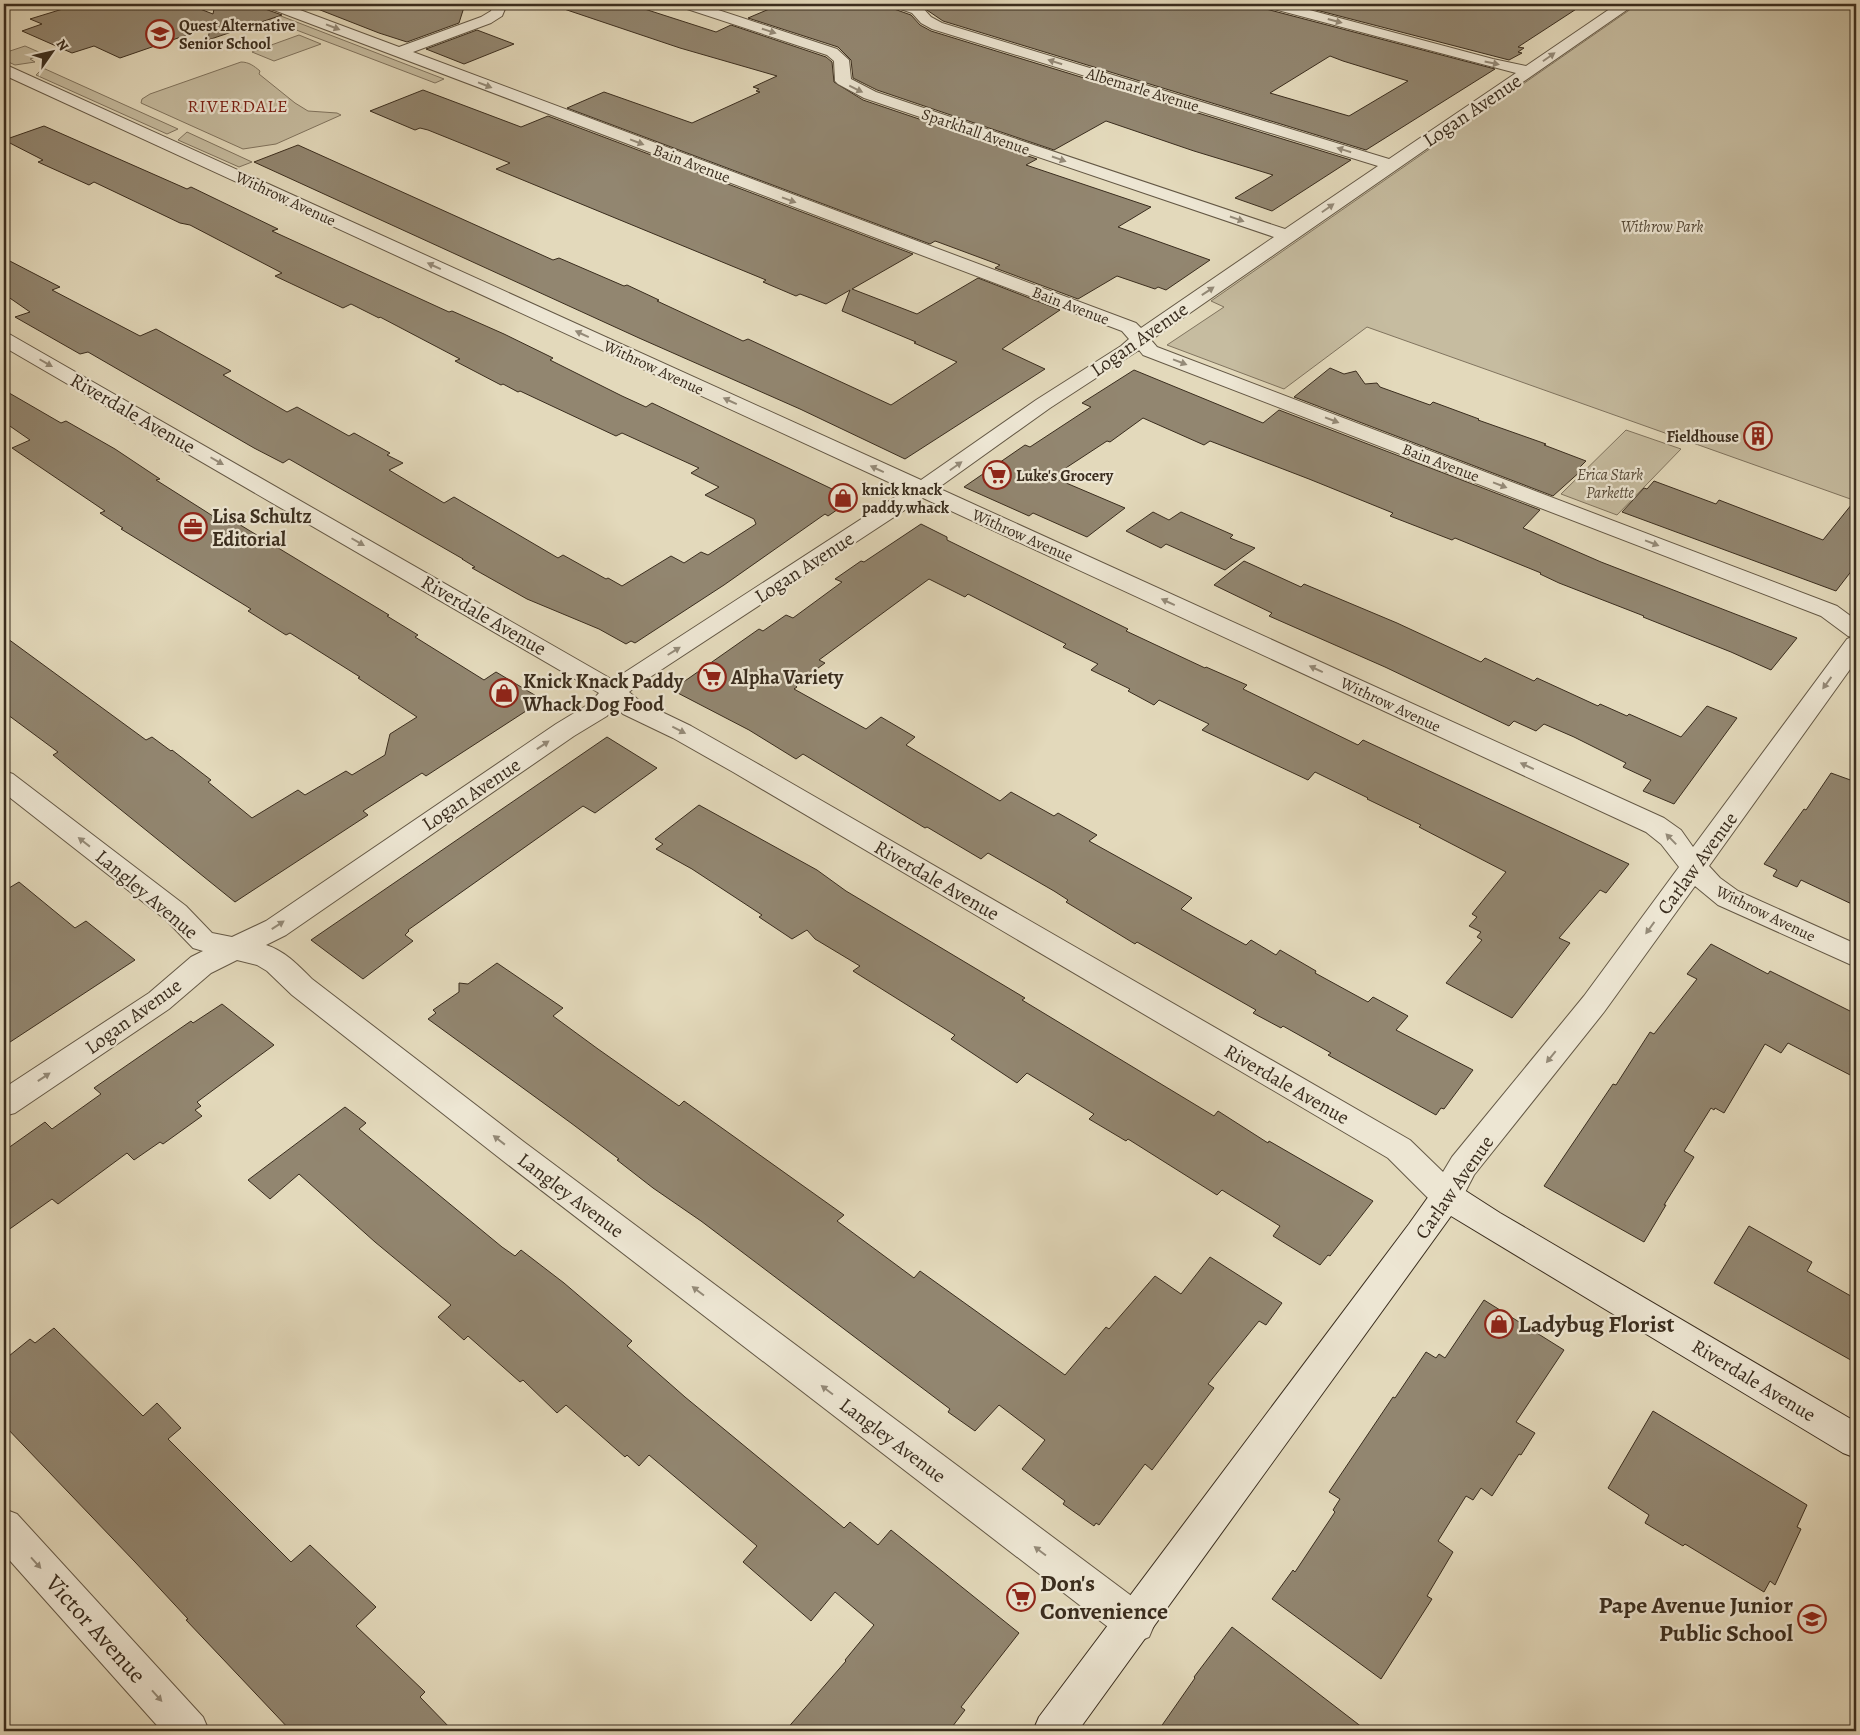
<svg xmlns="http://www.w3.org/2000/svg" width="1860" height="1735" font-family="Alegreya,serif">
  <style>
    .green { fill: #c6bca0; stroke: #80745f }
    .building { fill: #928670; stroke: #3a2d1e; fill-rule: evenodd }
    .lines { fill: none; stroke-linecap: round; stroke-linejoin: round }
    .street-casing { stroke: #645845; stroke-width: 2 }
    .secondary-casing { stroke: #3a2d1e; stroke-width: 2 }
    .street { fill: #ede6d3; fill-rule: evenodd }
    .secondary { fill: #ede6d3; fill-rule: evenodd }
    .oneway { fill: #948a78 }
    .labels { text-anchor: middle; stroke-width: 4.5; stroke-linejoin: round; paint-order: stroke }
    .far-poi-label { font-size: 16px; font-weight: bold; fill: #3a2d1e; stroke: #ede6d3; text-anchor: start }
    .far-street-label { font-size: 16px; fill: #3a2d1e; stroke: #ede6d3 }
    .far-park-label { font-size: 16px; font-style: italic; fill: #564a38; stroke: #ede6d3 }
    .far-neighbourhood-label { font-size: 18px; letter-spacing: 1px; fill: #7a1f14; stroke: #ede6d3 }
    .street-label { font-size: 20px; fill: #3a2d1e; stroke: #ede6d3 }
    .poi-label { font-size: 20px; font-weight: bold; fill: #3a2d1e; stroke: #ede6d3; text-anchor: start }
    .near-poi-label { font-size: 24px; font-weight: bold; fill: #3a2d1e; stroke: #ede6d3; text-anchor: start }
    .near-street-label { font-size: 24px; fill: #3a2d1e; stroke: #ede6d3 }
  </style>
  <rect width="100%" height="100%" fill="#e3d9bb"/>
  <filter id="stains"><feTurbulence type="fractalNoise" baseFrequency=".004" numOctaves="4"/><feColorMatrix values="0 0 0 0 .2 0 0 0 0 .09 0 0 0 0 .02 0 0 0 .5 -.17"/></filter>
  <radialGradient id="worn" r=".72"><stop offset=".6" stop-color="#630" stop-opacity="0"/><stop offset="1" stop-color="#630" stop-opacity=".3"/></radialGradient>
  <path class="green" d="M1638 4H1856V501L1367 327 1284 389 1167 345 1224 307 1211 301Z
    M255 6 444 79 435 83 244 10Z
    M299 35 321 44 274 61 252 52Z
    M25 46 41 53 39 54 41 55 30 59 35 62 15 65 4 60V50L7 52Z
    M241 62C249 62 254 66 260 71L259 74 295 103 308 111 337 113 341 115 276 144 243 149 141 103 142 99 150 94Z
    M43 68 178 129 167 134 36 75Z
    M187 132 252 162 239 167 178 140Z
    M1626 430 1681 449 1617 515 1561 494Z"/>
  <path class="building" d="M79 4H187L213 14 215 4H262L265 9 282 15 208 40 210 27 120 58 94 46 72 53 22 31 42 24 30 19Z
    M310 4H465L459 23 407 42 379 33 310 6Z
    M565 4H629L716 32 731 25 826 57 832 62 834 82 863 100 1037 159 1026 165 1151 207 1118 227 1210 260 1166 290 1158 287 1155 289 1117 276 1078 299 995 268 1000 265 938 242 935 241 930 244 567 108 604 92 692 123 760 92 756 91 759 89 753 87 777 76 680 48 564 9Z
    M781 4H891L894 9 911 15 920 25 931 31 1351 160 1272 211 1235 198 1273 175 1194 151 1106 121 1054 150 877 90 853 78 851 60 838 47 748 18Z
    M918 4H1262L1266 9 1495 69 1366 150 943 21ZM1330 56 1343 61 1408 81 1349 116 1270 93Z
    M1293 4H1584L1518 47 1524 48 1518 52 1522 53 1509 60Z
    M477 30 514 44 464 64 426 49Z
    M423 90 521 127 548 116 913 254 852 289 917 314 978 278 1060 310 1002 349 1045 369 905 459 800 409 639 338 254 162 298 145 553 260 559 258 624 286 627 285 659 300 657 301 743 341 748 339 891 405 957 362 914 343 916 342 842 311 850 290 826 304 800 294 796 296 763 282 766 280 496 169 510 163 428 130 420 128 415 130 370 111Z
    M44 126 187 189 191 187 278 229 272 231 449 312 452 311 504 334 553 358 550 360 622 396 646 407 652 403 853 499 828 516 825 514 724 585 635 643 631 641 626 644 599 629 527 599 472 568 475 567 462 559H463L289 459 283 463 254 448 88 352 80 354 15 317 30 312 4 294V258L60 287 52 290 140 336 156 329 231 371 223 375 287 412 297 407 349 436 354 433 390 453 387 455 403 463 389 470 444 503 454 497 558 558 563 555 606 579 608 578 622 586 671 556 684 563 701 552 708 555 756 524 754 519 705 495 719 487 691 473 699 468 622 433 616 436 520 391 518 392 503 384 501 385 455 361 460 359 380 317 379 318 351 304 343 308 275 276 282 273 190 225 180 223 94 182 89 185 38 162 43 160 4 140Z
    M1330 368 1344 374 1356 371 1365 384 1377 383 1380 387 1430 405 1433 402 1479 419 1478 420 1546 444 1544 445 1586 461 1580 467 1583 469 1553 496 1294 397Z
    M1134 370 1263 423 1279 410 1540 510 1523 528 1601 562 1797 638 1771 670 1731 652 1643 617 1644 616 1559 583 1540 574 1541 573 1455 538 1452 540 1390 516 1393 513 1309 479 1210 441 1204 445 1143 418 1110 442 1107 441 1052 477 1125 508 1087 537 1033 513 1029 516 964 487 1025 445 1030 447 1091 407 1082 403Z
    M4 390 61 423 66 421 115 449 160 479 156 480 205 511 225 524 232 520 389 615 387 616 418 635 415 637 484 680 496 672 543 700 426 776 422 773 363 811 368 815 235 902 53 755 58 752 4 712V636L146 740 152 737 171 751 172 750 211 780 208 782 252 818 298 790 305 795 346 771 352 775 385 755 390 734 417 717 358 678 360 677 290 633 286 635 248 611 251 609 121 529 123 528 100 513 105 511 12 448 30 440 4 422Z
    M1654 481 1716 504 1719 500 1823 540 1856 499V565L1836 591 1622 512 1644 488 1647 489Z
    M1153 512 1169 520 1181 512 1233 535 1230 538 1255 548 1225 570 1166 544 1161 548 1126 531Z
    M921 524 947 537V540L1128 629 1126 631 1205 668 1206 667 1247 685 1243 689 1317 725 1358 745 1363 740 1629 864 1606 893 1600 890 1559 938 1570 943 1512 1018 1446 983 1482 940 1477 937 1481 932 1469 926 1477 917 1472 914 1506 872 1419 827 1421 825 1367 799 1368 798 1315 772 1308 780 1202 730 1209 724 1159 700 1154 705 1128 691 1130 689 1091 670 1098 664 1063 647 1066 644 968 594 965 597 929 579 819 660 825 663 795 685 797 687 794 689 866 729 881 717 915 737 906 745 1000 801 1011 792 1054 816 1058 813 1097 835 1089 841 1192 898 1181 909 1213 927 1246 945 1251 940 1276 955 1280 950 1316 971 1315 973 1368 1002 1373 997 1408 1016 1396 1030 1473 1070 1444 1109 1441 1108 1436 1115 1328 1055 1331 1053 1283 1026 1281 1028 1253 1013 1256 1010 1137 942 1135 944 1066 902 1068 900 1054 891 988 853 981 859 927 827 925 828 803 754 796 759 749 730 672 690 759 629 763 631 786 615 793 618 842 582 835 579 861 561 864 562Z
    M1244 561 1301 587 1304 584 1397 623 1481 662 1485 658 1534 681 1537 678 1598 706 1600 704 1627 716 1629 714 1681 737 1707 706 1737 718 1674 804 1643 791 1651 780 1623 767 1626 763 1574 737 1544 724 1536 731 1514 721 1509 726 1385 667 1269 616 1272 613 1214 585Z
    M607 737 657 768 595 813 583 806 408 930 409 931 405 935 413 941 363 979 311 940Z
    M1831 773 1856 782V906L1801 880 1797 887 1773 876 1777 870 1764 864 1804 809 1806 810Z
    M699 805 817 870 846 891 1025 998 1022 1000 1214 1116 1218 1111 1268 1143 1269 1141 1373 1201 1330 1256 1328 1255 1320 1265 1273 1236 1280 1226 1222 1190 1217 1195 1128 1139 1126 1141 1089 1119 1094 1114 1027 1073 1017 1083 951 1039 955 1035 853 971 860 966 815 939 807 930 792 939 759 917 762 915 692 869 656 849 663 844 655 839Z
    M19 882 75 928 86 921 135 960 4 1046V891Z
    M1711 944 1768 974 1770 971 1856 1014V1078L1788 1043 1781 1053 1765 1044 1724 1113 1715 1108 1714 1110 1711 1108 1684 1151 1694 1157 1664 1205H1666L1644 1242 1544 1186 1613 1084 1616 1085 1650 1032 1654 1034 1697 979 1687 974Z
    M497 963 563 1008 553 1016 598 1049 679 1106 684 1101 844 1215 837 1221 914 1278 920 1271 1065 1375 1106 1327 1109 1329 1155 1276 1181 1294 1210 1257 1282 1303 1266 1325 1259 1321 1208 1384 1214 1388 1152 1470 1145 1464 1099 1525 1096 1523 1094 1526 1063 1504 1065 1501 1022 1469 1045 1440 999 1405 975 1431 948 1412 950 1409 701 1221 653 1188 617 1160 619 1159 571 1123 428 1019 436 1013 433 1010 459 992V983L468 984Z
    M222 1004 274 1045 197 1102 201 1106 195 1110 202 1116 163 1144 160 1142 134 1160 127 1153 58 1204 52 1199 4 1233V1151L45 1122 52 1129 101 1094 94 1088 191 1021 193 1023Z
    M345 1107 366 1123 359 1129 502 1247 515 1256 521 1250 564 1283 632 1341 627 1346 685 1397 844 1528 850 1522 878 1545 891 1530 1019 1633 961 1707 965 1710 949 1731H785L846 1661 845 1660 874 1625 835 1592 811 1621 743 1562 757 1546 649 1455 639 1466 627 1455 625 1457 566 1405 557 1413 523 1380 520 1382 468 1336 464 1340 438 1317 451 1305 375 1242 299 1174 270 1199 248 1180Z
    M1749 1226 1812 1262 1807 1271 1856 1299V1363L1714 1283Z
    M1484 1300 1564 1350 1516 1422 1535 1433 1521 1455 1519 1454 1492 1496 1481 1488 1473 1500 1466 1496 1438 1541 1453 1552 1427 1596 1432 1599 1381 1679 1272 1599 1293 1570 1295 1572 1335 1512 1333 1510 1340 1499 1329 1492 1393 1397 1395 1398 1426 1352 1436 1358 1439 1354 1445 1358Z
    M54 1328 143 1416 157 1403 181 1428 168 1439 291 1562 310 1545 376 1607 356 1626 425 1692 420 1697 453 1731H291L186 1620 188 1619 135 1562 4 1425V1360L30 1339 35 1343Z
    M1653 1411 1807 1505 1797 1527 1801 1529 1775 1585 1770 1581 1764 1592 1685 1544 1683 1546 1645 1523 1649 1515 1608 1488Z
    M1232 1627 1367 1731H1158L1195 1678 1194 1677Z"/>
  <g class="lines">
    <defs>
      <path id="street" d="M264 4H284L399 47 481 17 491 11 493 4H507L502 16 491 23 413 52 1136 323 1141 328 1274 237 864 98 838 84 835 81 834 61 827 55 681 7 679 4H700L837 49 849 60 851 79 876 92 1285 229 1378 166 932 29 921 23 912 13 895 7 893 4H913L922 7 931 17 942 23 1389 159 1516 73 1266 7 1264 4H1287L1493 59 1526 66 1617 4H1633L1631 7 1151 340 1157 347 1837 606 1856 620V661L1709 866 1720 878 1738 891 1856 944V967L1718 905 1695 886 1604 1012 1474 1175 1458 1206 1447 1210 1436 1206 1388 1158 733 772 673 738 623 714 615 706 607 716 574 736 286 935 266 945C285 951 298 965 312 979L524 1142 1149 1609 1155 1623 1149 1637 1135 1643 1121 1637 502 1160 292 995 267 971 257 965 237 960 211 973 169 1009 15 1113 4 1116V1088L149 993 191 957 203 951 193 948 166 920 4 793V771L13 774 186 906 212 933 232 937 266 921 556 724 589 704 599 693 4 347V333L11 335 613 680 906 490 4 75V64L921 480 1036 400 1121 346 1129 339 1122 331 266 7ZM1139 350 1143 355 1821 616 1848 636 1852 637 1847 639 1693 847 1681 830 1664 818 938 488 1050 408ZM923 498 1646 832 1661 844 1679 867 1584 996 1452 1157 1443 1172 1410 1140 751 760 691 726 641 702 629 692 638 685Z
        M4 1509 17 1514 203 1717 209 1731H162L4 1554Z"/>
      <path id="secondary" d="M1447 1182 1458 1186 1500 1213 1856 1422V1458L1843 1453 1451 1216 1078 1731H1033L1039 1717 1409 1224 1436 1186Z"/>
    </defs>
    <use href="#street" class="street-casing"/>
    <use href="#secondary" class="secondary-casing"/>
    <use href="#street" class="street"/>
    <use href="#secondary" class="secondary"/>
  </g>
  <defs><path id="oneway-solid" d="M-6-.8H1V-3.2L6.5 0L1 3.2V.8H-6Z" transform="scale(1.25)"/></defs>
  <g class="oneway">
    <use href="#oneway-solid" transform="translate(1335 21) rotate(15)"/>
    <use href="#oneway-solid" transform="translate(333 27) rotate(21)"/>
    <use href="#oneway-solid" transform="translate(769 31) rotate(18)"/>
    <use href="#oneway-solid" transform="translate(1549 57) rotate(-35)"/>
    <use href="#oneway-solid" transform="translate(1055 62) rotate(-163)"/>
    <use href="#oneway-solid" transform="translate(1492 63) rotate(12)"/>
    <use href="#oneway-solid" transform="translate(485 85) rotate(21)"/>
    <use href="#oneway-solid" transform="translate(856 89) rotate(26)"/>
    <use href="#oneway-solid" transform="translate(637 142) rotate(21)"/>
    <use href="#oneway-solid" transform="translate(1344 150) rotate(-163)"/>
    <use href="#oneway-solid" transform="translate(1059 159) rotate(19)"/>
    <use href="#oneway-solid" transform="translate(789 200) rotate(20)"/>
    <use href="#oneway-solid" transform="translate(1328 208) rotate(-35)"/>
    <use href="#oneway-solid" transform="translate(1237 219) rotate(19)"/>
    <use href="#oneway-solid" transform="translate(434 266) rotate(-155)"/>
    <use href="#oneway-solid" transform="translate(1208 291) rotate(-34)"/>
    <use href="#oneway-solid" transform="translate(582 334) rotate(-155)"/>
    <use href="#oneway-solid" transform="translate(1180 362) rotate(21)"/>
    <use href="#oneway-solid" transform="translate(46 363) rotate(30)"/>
    <use href="#oneway-solid" transform="translate(730 401) rotate(-155)"/>
    <use href="#oneway-solid" transform="translate(1332 420) rotate(21)"/>
    <use href="#oneway-solid" transform="translate(217 461) rotate(30)"/>
    <use href="#oneway-solid" transform="translate(956 466) rotate(-35)"/>
    <use href="#oneway-solid" transform="translate(877 469) rotate(-155)"/>
    <use href="#oneway-solid" transform="translate(1500 485) rotate(21)"/>
    <use href="#oneway-solid" transform="translate(358 542) rotate(30)"/>
    <use href="#oneway-solid" transform="translate(1652 543) rotate(21)"/>
    <use href="#oneway-solid" transform="translate(1168 602) rotate(-155)"/>
    <use href="#oneway-solid" transform="translate(674 651) rotate(-32)"/>
    <use href="#oneway-solid" transform="translate(1316 669) rotate(-155)"/>
    <use href="#oneway-solid" transform="translate(1827 683) rotate(126)"/>
    <use href="#oneway-solid" transform="translate(679 730) rotate(27)"/>
    <use href="#oneway-solid" transform="translate(543 745) rotate(-34)"/>
    <use href="#oneway-solid" transform="translate(1527 766) rotate(-155)"/>
    <use href="#oneway-solid" transform="translate(1671 839) rotate(-134)"/>
    <use href="#oneway-solid" transform="translate(84 842) rotate(-142)"/>
    <use href="#oneway-solid" transform="translate(278 925) rotate(-33)"/>
    <use href="#oneway-solid" transform="translate(1650 928) rotate(126)"/>
    <use href="#oneway-solid" transform="translate(1551 1057) rotate(129)"/>
    <use href="#oneway-solid" transform="translate(44 1077) rotate(-34)"/>
    <use href="#oneway-solid" transform="translate(499 1140) rotate(-142)"/>
    <use href="#oneway-solid" transform="translate(698 1291) rotate(-143)"/>
    <use href="#oneway-solid" transform="translate(827 1390) rotate(-143)"/>
    <use href="#oneway-solid" transform="translate(1040 1551) rotate(-143)"/>
    <use href="#oneway-solid" transform="translate(36 1563) rotate(48)"/>
    <use href="#oneway-solid" transform="translate(157 1696) rotate(48)"/>
  </g>
  <defs>
    <symbol id="school-ring" viewBox="-11 -11 22 22"><circle r="9.5" fill="#ede6d3" stroke="#8f2418" stroke-width="1.5"/><path d="M0-5L7-2L0 1L-7-2ZM-4 1L0 2.5L4 1V4Q0 6-4 4Z" fill="#8f2418"/></symbol>
    <symbol id="building-ring" viewBox="-11 -11 22 22"><circle r="9.5" fill="#ede6d3" stroke="#8f2418" stroke-width="1.5"/><path d="M-4-6H4V6H1V3H-1V6H-4ZM-2.5-4.3h1.7v1.8h-1.7ZM.8-4.3h1.7v1.8H.8ZM-2.5-1h1.7V.8h-1.7ZM.8-1h1.7V.8H.8Z" fill="#8f2418"/></symbol>
    <symbol id="supermarket-ring" viewBox="-11 -11 22 22"><circle r="9.5" fill="#ede6d3" stroke="#8f2418" stroke-width="1.5"/><path d="M-6-5.5h2.5l.6 2H6L4.5 2H-2.5L-4.4-4H-6ZM-1.5 3.2a1.3 1.3 0 1 0 .1 0ZM3 3.2a1.3 1.3 0 1 0 .1 0Z" fill="#8f2418"/></symbol>
    <symbol id="shop-ring" viewBox="-11 -11 22 22"><circle r="9.5" fill="#ede6d3" stroke="#8f2418" stroke-width="1.5"/><path d="M-5-2.5h2.3a2.7 3.5 0 0 1 5.4 0H5L5.5 6h-11ZM-1.5-2.5h3a1.5 2.3 0 0 0-3 0Z" fill="#8f2418"/></symbol>
    <symbol id="office-ring" viewBox="-11 -11 22 22"><circle r="9.5" fill="#ede6d3" stroke="#8f2418" stroke-width="1.5"/><path d="M-6-3h4V-5.5h4V-3h4V5H-6ZM-1-4.5V-3h2v-1.5ZM-6 0V1H6V0Z" fill="#8f2418"/></symbol>
  </defs>
  <g fill-rule="evenodd">
    <use href="#school-ring" x="144" y="18" width="32" height="32"/>
    <use href="#building-ring" x="1742" y="420" width="32" height="32"/>
    <use href="#supermarket-ring" x="981" y="459" width="32" height="32"/>
    <use href="#shop-ring" x="827" y="482" width="32" height="32"/>
    <use href="#office-ring" x="177" y="511" width="32" height="32"/>
    <use href="#supermarket-ring" x="696" y="661" width="32" height="32"/>
    <use href="#shop-ring" x="488" y="677" width="32" height="32"/>
    <use href="#shop-ring" x="1483" y="1308" width="32" height="32"/>
    <use href="#supermarket-ring" x="1005" y="1581" width="32" height="32"/>
    <use href="#school-ring" x="1796" y="1603" width="32" height="32"/>
  </g>
  <g class="labels">
    <g class="far-poi-label">
      <text x="179" y="31">Quest Alternative<tspan x="179" dy="18">Senior School</tspan></text>
      <text x="1739" y="442" text-anchor="end">Fieldhouse</text>
      <text x="1016" y="481">Luke's Grocery</text>
      <text x="862" y="495">knick knack<tspan x="862" dy="18">paddy whack</tspan></text>
    </g>
    <g class="far-street-label">
      <text transform="translate(1143 89) rotate(17)" y="6">Albemarle Avenue</text>
      <text transform="translate(976 131) rotate(19)" y="6">Sparkhall Avenue</text>
      <text transform="translate(692 163) rotate(21)" y="6">Bain Avenue</text>
      <text transform="translate(286 198) rotate(25)" y="6">Withrow Avenue</text>
      <text transform="translate(1071 305) rotate(21)" y="6">Bain Avenue</text>
      <text transform="translate(654 367) rotate(25)" y="6">Withrow Avenue</text>
      <text transform="translate(1441 462) rotate(21)" y="6">Bain Avenue</text>
      <text transform="translate(1023 535) rotate(24)" y="6">Withrow Avenue</text>
      <text transform="translate(1391 704) rotate(25)" y="6">Withrow Avenue</text>
      <text transform="translate(1766 913) rotate(26)" y="6">Withrow Avenue</text>
    </g>
    <g class="far-park-label">
      <text x="1662" y="232">Withrow Park</text>
      <text x="1610" y="480">Erica Stark<tspan x="1610" dy="18">Parkette</tspan></text>
    </g>
    <g class="far-neighbourhood-label">
      <text x="238" y="112">RIVERDALE</text>
    </g>
    <g class="street-label">
      <text transform="translate(1472 110) rotate(-34)" y="7">Logan Avenue</text>
      <text transform="translate(1139 339) rotate(-35)" y="7">Logan Avenue</text>
      <text transform="translate(133 413) rotate(30)" y="7">Riverdale Avenue</text>
      <text transform="translate(804 567) rotate(-33)" y="7">Logan Avenue</text>
      <text transform="translate(484 615) rotate(30)" y="7">Riverdale Avenue</text>
      <text transform="translate(471 794) rotate(-34)" y="7">Logan Avenue</text>
      <text transform="translate(1697 863) rotate(-54)" y="7">Carlaw Avenue</text>
      <text transform="translate(937 880) rotate(30)" y="7">Riverdale Avenue</text>
      <text transform="translate(147 894) rotate(40)" y="7">Langley Avenue</text>
      <text transform="translate(133 1016) rotate(-36)" y="7">Logan Avenue</text>
      <text transform="translate(1287 1084) rotate(30)" y="7">Riverdale Avenue</text>
      <text transform="translate(1454 1187) rotate(-55)" y="7">Carlaw Avenue</text>
      <text transform="translate(571 1195) rotate(37)" y="7">Langley Avenue</text>
      <text transform="translate(1754 1380) rotate(31)" y="7">Riverdale Avenue</text>
      <text transform="translate(893 1440) rotate(37)" y="7">Langley Avenue</text>
    </g>
    <g class="poi-label">
      <text x="212" y="523">Lisa Schultz<tspan x="212" dy="23">Editorial</tspan></text>
      <text x="731" y="684">Alpha Variety</text>
      <text x="523" y="688">Knick Knack Paddy<tspan x="523" dy="23">Whack Dog Food</tspan></text>
    </g>
    <g class="near-poi-label">
      <text x="1518" y="1332">Ladybug Florist</text>
      <text x="1040" y="1591">Don's<tspan x="1040" dy="28">Convenience</tspan></text>
      <text x="1793" y="1613" text-anchor="end">Pape Avenue Junior<tspan x="1793" dy="28">Public School</tspan></text>
    </g>
    <g class="near-street-label">
      <text transform="translate(96 1629) rotate(48)" y="8">Victor Avenue</text>
    </g>
  </g>
  <rect width="1860" height="1735" fill="none" stroke="#e3d9bb" stroke-width="20"/>
  <rect x="5" y="5" width="1850" height="1725" fill="none" stroke="#3a2d1e" stroke-width="2.5"/>
  <rect x="10" y="10" width="1840" height="1715" fill="none" stroke="#3a2d1e"/>
  <g transform="translate(52 52) rotate(56)" stroke="#ede6d3" stroke-width="4" paint-order="stroke">
  <path d="M0-4L9 19L0 12L-9 19Z" fill="#3a2d1e"/>
  <text y="-8" font-size="14" font-weight="bold" text-anchor="middle" fill="#3a2d1e">N</text>
  </g>
  <rect width="100%" height="100%" filter="url(#stains)"/>
  <rect width="100%" height="100%" fill="url(#worn)"/>
</svg>
